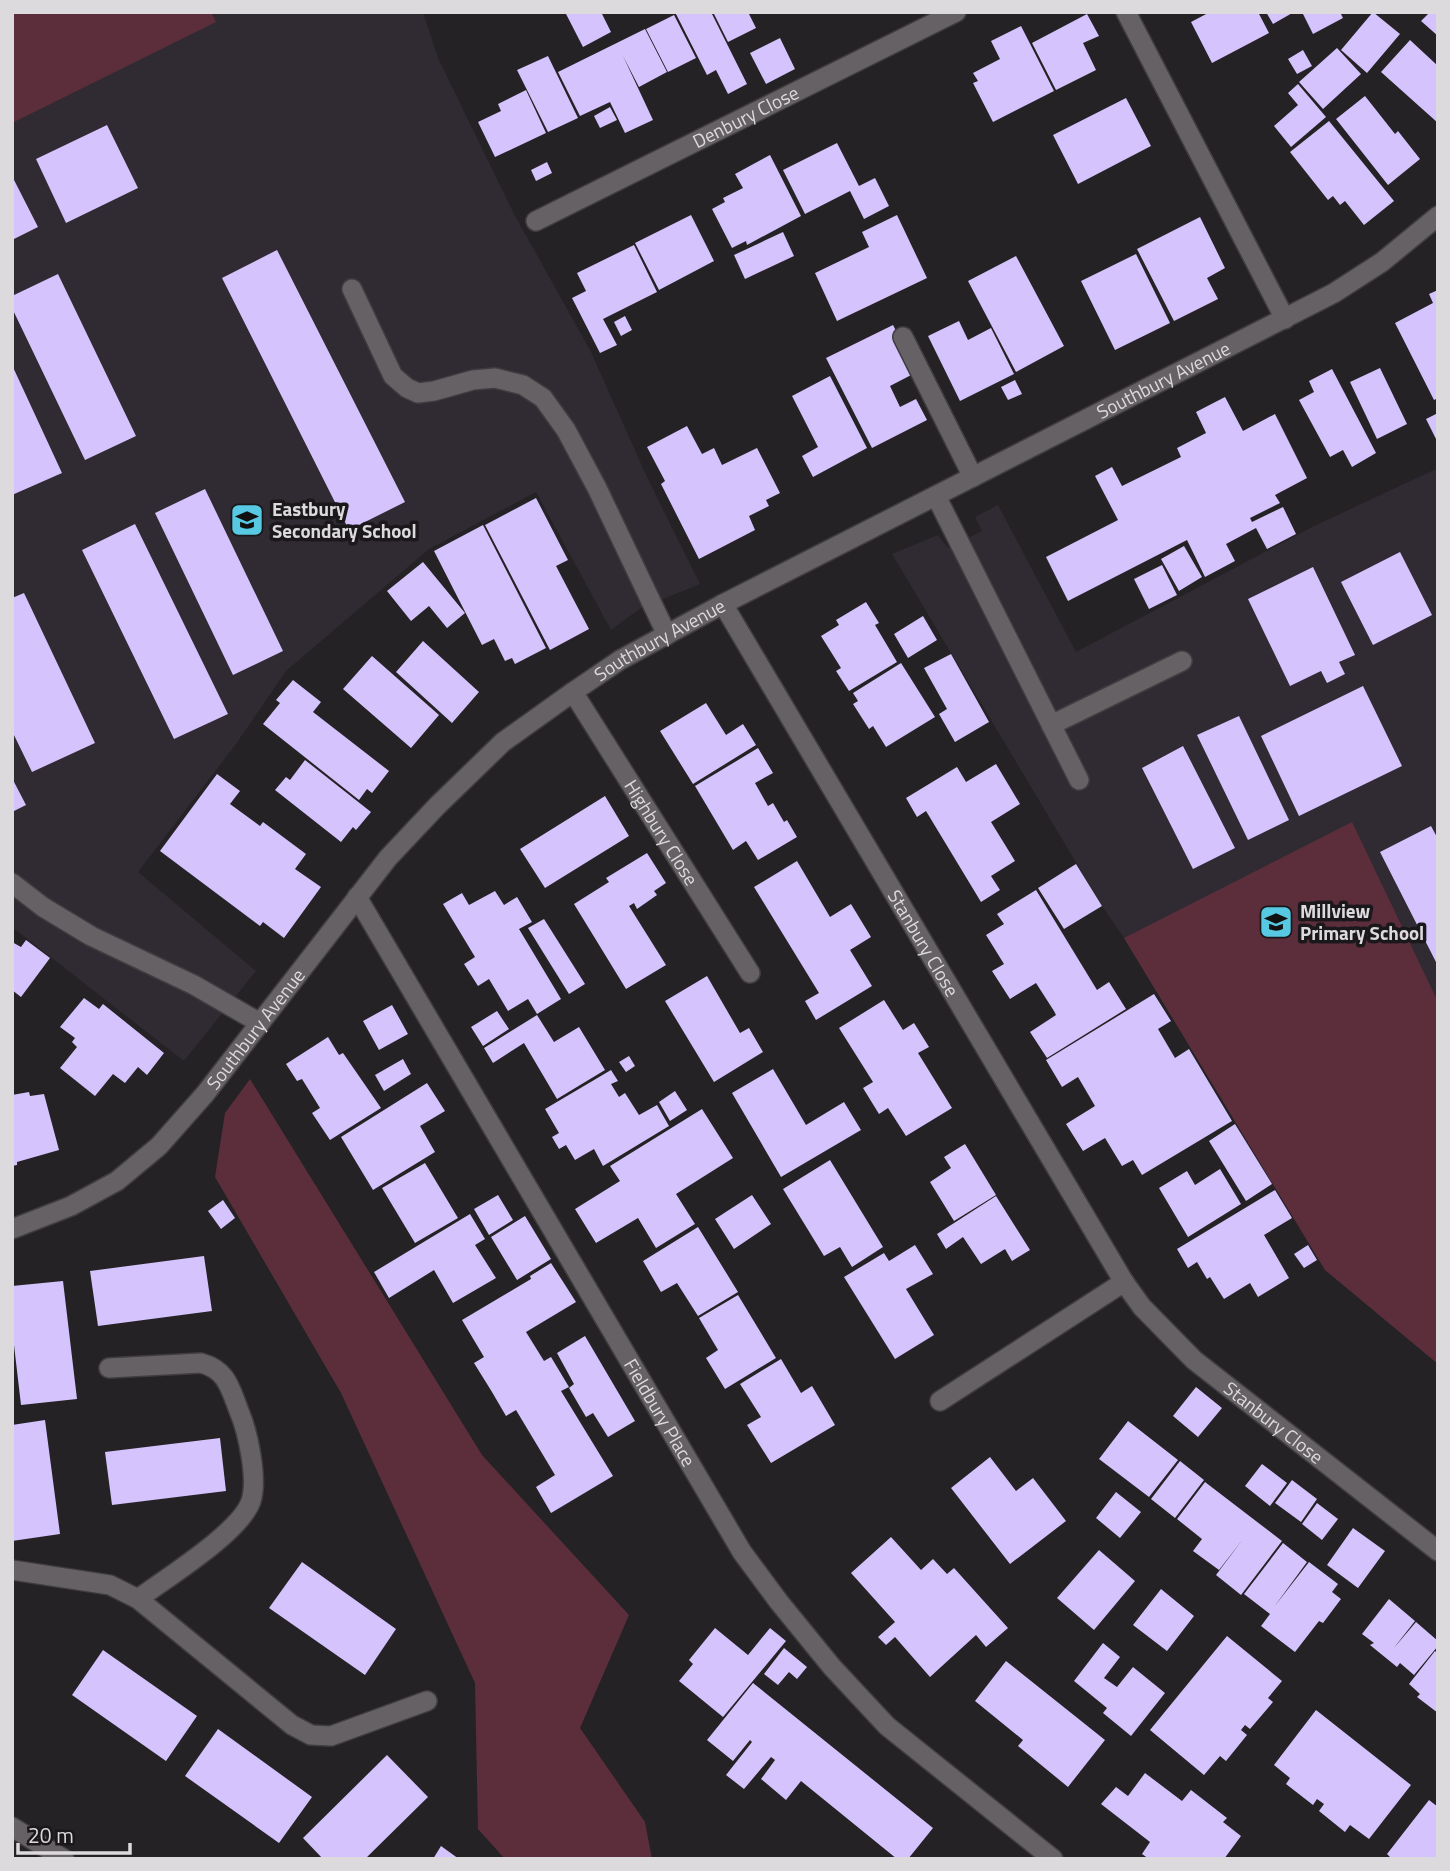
<svg xmlns="http://www.w3.org/2000/svg" width="1450" height="1871" font-family="'Titillium Web',sans-serif">
  <style>
    .built { fill: #302a32 }
    .green { fill: #5c2e3b }
    .building { fill: #d5c3fd }
    .lines { fill: none; stroke-linecap: round; stroke-linejoin: round }
    .service-casing { stroke: #3f3d40; stroke-width: 22 }
    .minor-casing { stroke: #3f3d40; stroke-width: 22 }
    .tertiary-casing { stroke: #3f3d40; stroke-width: 22 }
    .service { stroke: #656165; stroke-width: 19 }
    .minor { stroke: #656165; stroke-width: 19 }
    .tertiary { stroke: #656165; stroke-width: 19 }
    .labels { text-anchor: middle; stroke-width: 7; stroke-linejoin: round; paint-order: stroke }
    .street-label { font-size: 19px; fill: #dcdadd; stroke: #1b181c }
    .poi-label { font-size: 19px; font-weight: bold; fill: #dcdadd; stroke: #1b181c; text-anchor: start }
  </style>
  <rect width="100%" height="100%" fill="#242225"/>
  <path class="built" d="M12 12H423L438 58 513 212 591 352 647 477 700 584 641 608 611 630 536 492 429 549 286 671 236 744 138 872 256 971 184 1061 12 927Z
    M1438 468V1364L1325 1270 1124 938 1102 906 892 554 938 535 948 548 982 531 975 517 998 505 1076 652 1312 527Z"/>
  <path class="green" d="M12 12H211L216 22 12 123Z
    M1352 822 1438 1002V1364L1325 1270 1124 938Z
    M250 1079 482 1455 629 1615 580 1728 645 1822 652 1859H505L478 1829 475 1683 341 1393 215 1177 225 1113Z"/>
  <path class="building" d="M565 12H601L611 32 583 47Z
    M680 12H711L747 84 728 94 716 70 707 75 676 14Z
    M713 12H748L756 28 728 42Z
    M1210 12H1258L1269 33 1212 63 1191 22Z
    M1266 12H1294L1273 24Z
    M1302 12H1340L1343 18 1313 34Z
    M1373 12 1400 34 1367 73 1341 50Z
    M1430 12H1438V36L1421 21Z
    M1087 14 1099 36 1083 43 1096 70 1056 90 1032 43Z
    M674 15 696 58 668 72 646 29Z
    M1021 26 1054 91 993 122 973 83 978 81 973 73 1000 59 991 41Z
    M645 29 667 72 639 87 623 56 653 120 625 133 610 102 580 116 558 72Z
    M780 38 795 69 766 84 750 53Z
    M1410 40 1438 66V123L1381 72Z
    M1337 48 1361 74 1323 109 1299 82Z
    M1303 50 1312 66 1297 74 1288 59Z
    M548 56 578 118 548 132 517 70Z
    M1298 84 1326 117 1291 147 1274 126 1298 105 1288 93Z
    M526 90 546 133 495 157 478 122 501 111 498 104Z
    M1365 96 1395 134 1398 131 1420 159 1388 185 1336 119Z
    M1126 98 1151 146 1078 184 1053 135Z
    M610 107 617 120 600 128 594 116Z
    M1329 121 1394 201 1364 225 1345 201 1340 205 1333 196 1328 200 1290 152Z
    M107 125 138 188 66 223 36 159Z
    M837 143 859 186 875 178 889 206 864 219 850 191 805 214 783 170Z
    M770 155 801 216 747 245 746 241 732 248 712 209 725 202 723 198 743 188 735 174Z
    M547 162 552 173 536 181 531 170Z
    M12 176 38 227 12 240Z
    M691 215 714 261 659 290 635 243Z
    M897 215 927 278 837 321 815 273 869 247 862 232Z
    M1200 217 1225 268 1207 278 1218 299 1174 321 1137 249Z
    M783 232 794 256 745 279 734 255Z
    M634 245 657 292 603 319 617 345 600 353 572 298 586 291 577 273Z
    M277 250 405 502 349 530 222 278Z
    M1136 254 1170 323 1115 350 1081 281Z
    M1016 256 1064 346 1016 372 968 281Z
    M58 274 136 436 85 460 12 308V296Z
    M1438 290V398L1434 400 1395 323 1433 303 1429 294Z
    M625 316 632 330 621 336 614 322Z
    M959 321 968 340 991 328 1014 374 960 401 928 336Z
    M893 325 917 372 890 386 900 407 916 399 927 420 872 448 826 358Z
    M12 365 62 473 12 495Z
    M1380 368 1407 424 1377 439 1350 382Z
    M1332 369 1376 453 1352 467 1343 450 1330 457 1299 400 1314 392 1309 381Z
    M830 376 867 448 813 477 802 456 818 447 792 396Z
    M1015 380 1022 394 1008 400 1001 387Z
    M1225 397 1243 431 1275 414 1307 478 1275 495 1280 503 1250 518 1252 522 1283 507 1296 534 1267 549 1256 528 1226 544 1235 561 1205 577 1187 540 1068 601 1046 557 1118 520 1095 476 1112 467 1122 486 1181 457 1177 448 1206 433 1196 412Z
    M1438 413V443L1426 419Z
    M687 426 702 454 714 448 722 465 757 448 780 493 766 500 769 506 749 516 755 530 699 559 661 484 665 481 647 447Z
    M205 489 283 651 233 675 155 513Z
    M536 498 568 560 556 566 589 629 550 650 485 525Z
    M135 524 228 714 174 739 82 550Z
    M483 525 546 648 515 664 512 658 505 661 494 639 482 645 434 551Z
    M1184 546 1202 577 1179 591 1161 559Z
    M1400 552 1432 615 1373 645 1341 582Z
    M423 562 465 613 447 628 429 606 411 621 387 591Z
    M1162 565 1177 595 1149 609 1134 579Z
    M1313 567 1355 655 1339 662 1345 674 1327 683 1321 671 1290 686 1248 599Z
    M24 593 95 743 32 772 12 731V598Z
    M866 602 879 623 875 625 897 662 849 691 836 671 841 668 821 636 839 625 836 620Z
    M923 616 937 640 908 658 894 634Z
    M423 641 479 692 452 723 396 672Z
    M951 654 989 722 955 742 939 714 947 709 924 668Z
    M372 656 439 715 411 748 343 689Z
    M901 663 935 717 886 747 873 726 869 729 853 704 858 701 853 693Z
    M293 680 321 702 313 712 389 771 372 793 367 789 359 800 263 724 280 703 276 700Z
    M1363 686 1402 766 1299 816 1261 736Z
    M706 703 726 735 743 724 756 745 693 784 660 731Z
    M1239 716 1289 820 1248 840 1197 735Z
    M1183 746 1235 848 1193 869 1142 768Z
    M758 748 773 773 755 783 768 806 773 803 784 822 787 820 797 837 758 860 746 841 733 850 695 786Z
    M305 760 371 812 356 830 353 827 341 842 275 790 286 777 290 780Z
    M996 764 1020 804 991 822 1015 861 991 876 1000 890 981 902 926 811 917 817 906 798 957 767 966 782Z
    M217 774 240 791 230 804 260 826 263 822 306 854 295 869 321 887 284 938 263 922 260 926 160 851Z
    M12 778 26 805 12 812Z
    M605 796 629 836 545 888 520 849Z
    M1431 826 1438 839V966L1380 852Z
    M647 853 666 883 654 891 657 895 637 909 634 903 629 906 666 965 626 989 574 904 609 882 606 878Z
    M797 861 830 917 851 904 871 937 850 950 872 986 816 1020 805 1001 819 993 754 887Z
    M1076 864 1102 906 1064 929 1038 888Z
    M1036 890 1097 990 1109 982 1126 1009 1047 1058 1030 1032 1056 1015 1054 1011 1036 983 1010 999 992 971 1004 964 986 935 1004 924 997 914Z
    M495 891 504 905 517 897 532 922 519 929 561 999 537 1014 528 999 508 1011 489 979 478 986 464 964 475 957 443 904 462 893 469 905Z
    M544 919 585 984 569 994 528 928Z
    M26 940 50 958 21 997 12 990V942L21 947Z
    M707 976 740 1033 749 1028 763 1052 714 1082 665 1001Z
    M1154 994 1171 1021 1158 1029 1175 1058 1189 1049 1232 1121 1142 1175 1133 1160 1122 1166 1105 1138 1083 1151 1066 1124 1095 1106 1078 1077 1062 1087 1046 1060Z
    M84 998 99 1009 103 1004 164 1053 147 1075 138 1067 125 1083 113 1074 95 1096 60 1068 77 1047 72 1042 75 1038 60 1027Z
    M884 1000 903 1030 914 1023 929 1047 918 1053 952 1108 906 1136 888 1108 879 1114 863 1088 873 1082 839 1028Z
    M392 1005 408 1034 379 1050 363 1021Z
    M497 1011 509 1029 483 1046 471 1027Z
    M537 1015 554 1042 579 1027 605 1070 557 1099 524 1043 493 1063 484 1048Z
    M328 1037 339 1055 343 1053 381 1108 330 1140 312 1113 320 1108 302 1079 297 1081 286 1064Z
    M629 1056 635 1066 626 1072 619 1062Z
    M403 1059 411 1074 384 1091 375 1075Z
    M773 1069 806 1125 844 1102 861 1130 781 1177 732 1093Z
    M611 1070 618 1081 611 1084 619 1097 625 1093 639 1115 657 1105 669 1126 603 1166 594 1149 575 1160 566 1145 559 1149 552 1137 559 1133 545 1109Z
    M427 1083 445 1111 420 1126 435 1152 373 1190 341 1137Z
    M675 1091 687 1110 670 1121 659 1102Z
    M29 1092 30 1096 44 1094 59 1150 17 1162V1165L12 1166V1095Z
    M702 1109 733 1158 676 1194 695 1224 656 1248 638 1218 596 1243 575 1209 620 1181 610 1166Z
    M1235 1124 1272 1184 1246 1201 1209 1141Z
    M965 1144 996 1195 954 1221 930 1182 951 1168 944 1157Z
    M830 1160 883 1247 852 1267 840 1247 824 1256 783 1189Z
    M425 1163 458 1218 415 1243 382 1188Z
    M1220 1169 1241 1204 1188 1237 1159 1188 1187 1171 1195 1185Z
    M1275 1190 1292 1218 1264 1235 1289 1278 1258 1297 1250 1283 1224 1299 1210 1277 1207 1279 1197 1262 1188 1268 1177 1249Z
    M498 1195 513 1220 489 1235 474 1209Z
    M752 1195 771 1224 734 1249 715 1219Z
    M996 1196 1030 1250 1012 1261 1005 1249 981 1264 963 1237 946 1249 937 1234Z
    M223 1200 235 1218 221 1229 208 1211Z
    M470 1214 485 1239 475 1245 496 1278 453 1303 434 1270 389 1298 374 1272Z
    M525 1216 551 1259 517 1280 491 1237Z
    M698 1227 738 1292 698 1316 677 1283 661 1292 643 1261Z
    M915 1245 933 1274 906 1289 934 1335 895 1359 844 1277 884 1253 889 1261Z
    M1308 1245 1317 1260 1304 1268 1294 1254Z
    M204 1256 212 1311 98 1326 90 1271Z
    M551 1263 576 1302 526 1332 544 1361 551 1357 569 1387 561 1391 613 1476 551 1513 536 1487 555 1475 516 1410 506 1416 492 1392 474 1363 484 1357 462 1320 531 1279 530 1276Z
    M63 1281 77 1399 21 1405 12 1328V1286Z
    M738 1295 776 1358 725 1389 706 1358 718 1350 699 1318Z
    M585 1336 635 1421 608 1437 593 1413 586 1417 569 1388 574 1384 557 1353Z
    M781 1359 801 1393 812 1386 835 1425 771 1463 747 1425 761 1417 740 1384Z
    M1196 1387 1222 1408 1198 1437 1173 1416Z
    M45 1420 60 1534 12 1541V1425Z
    M1128 1421 1178 1460 1149 1497 1099 1459Z
    M220 1438 226 1491 112 1505 105 1452Z
    M990 1457 1016 1491 1033 1478 1066 1521 1010 1564 951 1488Z
    M1180 1461 1204 1480 1175 1518 1151 1499Z
    M1262 1464 1287 1483 1270 1506 1245 1486Z
    M1292 1480 1317 1499 1301 1522 1275 1503Z
    M1205 1482 1282 1541 1241 1595 1216 1575 1243 1539 1219 1570 1193 1551 1202 1539 1177 1519Z
    M1116 1492 1141 1512 1120 1538 1096 1518Z
    M1317 1503 1338 1519 1322 1540 1302 1524Z
    M1353 1528 1385 1551 1358 1588 1327 1565Z
    M891 1537 921 1570 933 1559 947 1574 954 1568 1008 1628 986 1647 976 1635 930 1677 895 1637 886 1645 878 1637 895 1622 851 1573Z
    M1283 1543 1307 1562 1274 1607 1309 1562 1338 1584 1332 1592 1341 1599 1323 1623 1319 1621 1295 1652 1261 1626 1270 1614 1244 1594Z
    M1099 1550 1135 1581 1094 1630 1057 1598Z
    M302 1562 396 1629 365 1675 269 1608Z
    M1161 1589 1194 1616 1167 1651 1133 1625Z
    M1389 1599 1415 1621 1393 1649 1416 1622 1438 1641V1646L1414 1675 1400 1663 1397 1667 1370 1645 1374 1643 1362 1634Z
    M715 1628 748 1655 770 1628 786 1641 723 1717 679 1681 693 1664 689 1660Z
    M1227 1636 1282 1681 1268 1698 1273 1702 1250 1729 1245 1725 1241 1730 1247 1735 1226 1761 1220 1756 1204 1775 1150 1730Z
    M1103 1643 1120 1657 1104 1678 1117 1687 1133 1667 1165 1693 1131 1736 1103 1713 1107 1708 1074 1681Z
    M784 1648 807 1667 797 1679 789 1672 778 1685 764 1674Z
    M103 1650 197 1716 166 1761 72 1695Z
    M1435 1651 1438 1654V1713L1417 1697 1420 1694 1409 1684Z
    M1006 1661 1105 1740 1068 1787 1018 1746 1023 1740 975 1701Z
    M753 1683 933 1828 908 1859H897L801 1781 786 1800 761 1779 775 1760 771 1757 744 1789 726 1775 752 1742 750 1740 733 1761 707 1740Z
    M1316 1710 1411 1785 1369 1839 1350 1825 1345 1832 1319 1811 1324 1804 1317 1799 1313 1805 1286 1784 1290 1778 1274 1765Z
    M218 1729 312 1797 279 1843 185 1776Z
    M387 1755 428 1797 365 1859H323L303 1838Z
    M1145 1773 1182 1801 1191 1790 1227 1818 1223 1822 1241 1836 1224 1859H1149L1142 1854 1150 1842 1101 1804 1116 1787 1128 1796Z
    M1429 1800 1438 1807V1859H1392L1387 1854Z
    M441 1846 459 1859H433Z"/>
  <g class="lines">
    <defs>
      <path id="service" d="M352 289 393 376 407 388 418 393 434 391 473 380 495 378 523 385 543 398 566 430 597 488 667 635
        M903 337 973 477
        M936 496 1079 780
        M1051 725 1182 661
        M12 883 43 907 91 936 194 985 260 1023"/>
      <g id="minor">
        <path d="M1126 12 1285 319"/>
        <path id="s1" d="M536 221 956 12"/>
        <path id="s2" d="M723 604 1124 1282 1142 1307 1194 1360 1438 1551"/>
        <path id="s3" d="M573 692 750 973"/>
        <path id="s4" d="M357 897 742 1552 779 1602 832 1667 887 1726 1053 1859"/>
        <path id="s5" d="M12 1229 71 1206 117 1181 159 1146 205 1094 388 858 437 806 503 742 573 692 620 660 723 604 1334 293 1382 262 1438 216"/>
        <path d="M109 1368 201 1363C227 1370 230 1388 239 1411 248 1432 258 1479 251 1501 241 1532 166 1578 138 1599"/>
        <path d="M940 1401 1124 1282"/>
        <path d="M12 1570 110 1585 138 1599 292 1725 311 1735 331 1736 427 1701"/>
      </g>
      <path id="tertiary" d="M12 1827 64 1859"/>
    </defs>
    <use href="#service" class="service-casing"/>
    <use href="#minor" class="minor-casing"/>
    <use href="#tertiary" class="tertiary-casing"/>
    <use href="#service" class="service"/>
    <use href="#minor" class="minor"/>
    <use href="#tertiary" class="tertiary"/>
  </g>
  <defs>
    <symbol id="school-square" viewBox="-11 -11 22 22"><rect x="-9" y="-9" width="18" height="18" rx="4" fill="#57c9e2" stroke="#1b181c"/><path d="M0-5L7-2L0 1L-7-2ZM-4 1L0 2.5L4 1V4Q0 6-4 4Z" fill="#111"/></symbol>
  </defs>
  <g fill-rule="evenodd">
    <use href="#school-square" x="228" y="501" width="38" height="38"/>
    <use href="#school-square" x="1257" y="903" width="38" height="38"/>
  </g>
  <g class="labels">
    <g class="street-label">
      <text dy="7" stroke="none"><textPath href="#s1" startOffset="234">Denbury Close</textPath></text>
      <text dy="7" stroke="none"><textPath href="#s5" startOffset="1456">Southbury Avenue</textPath></text>
      <text dy="7" stroke="none"><textPath href="#s5" startOffset="889">Southbury Avenue</textPath></text>
      <text dy="7" stroke="none"><textPath href="#s3" startOffset="166">Highbury Close</textPath></text>
      <text dy="7" stroke="none"><textPath href="#s2" startOffset="394">Stanbury Close</textPath></text>
      <text dy="7" stroke="none"><textPath href="#s5" startOffset="322">Southbury Avenue</textPath></text>
      <text dy="7" stroke="none"><textPath href="#s4" startOffset="598">Fieldbury Place</textPath></text>
      <text dy="7" stroke="none"><textPath href="#s2" startOffset="994">Stanbury Close</textPath></text>
    </g>
    <g class="poi-label">
      <text x="272" y="516">Eastbury<tspan x="272" dy="22">Secondary School</tspan></text>
      <text x="1300" y="918">Millview<tspan x="1300" dy="22">Primary School</tspan></text>
    </g>
  </g>
  <rect width="1450" height="1871" fill="none" stroke="#dcdadd" stroke-width="28"/>
  <path d="M18 1843v10h112v-10" fill="none" stroke="#dcdadd" stroke-width="3.5"/>
  <text x="28" y="1843" font-size="21" fill="#dcdadd" stroke="#1b181c" stroke-width="5" paint-order="stroke">20 m</text>
</svg>
